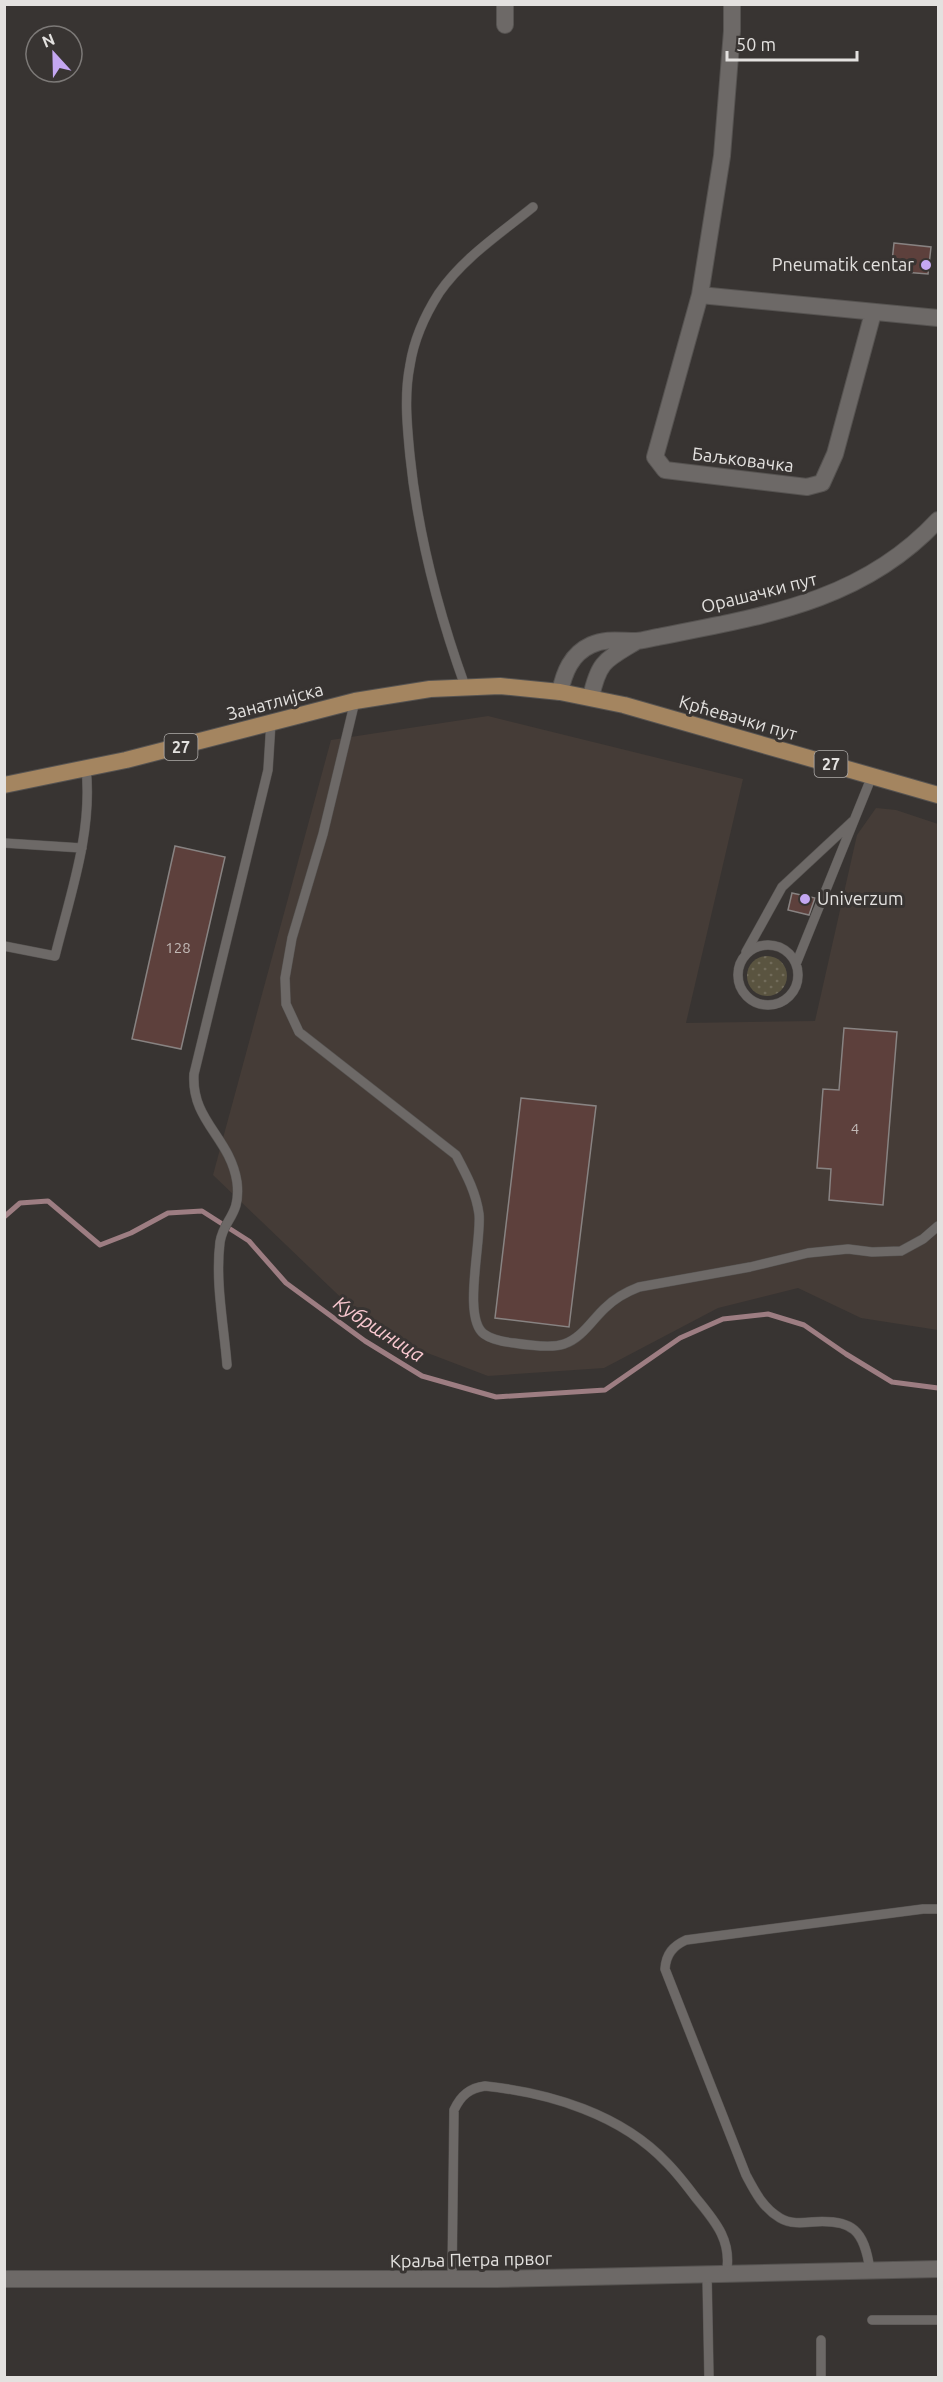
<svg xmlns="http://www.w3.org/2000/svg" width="943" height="2382" font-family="Ubuntu,sans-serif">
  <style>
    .built { fill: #453c37 }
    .grass { fill: url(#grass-dots) }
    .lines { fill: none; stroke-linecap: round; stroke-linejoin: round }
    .stream { stroke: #9d7d82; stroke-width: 5 }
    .building { fill: #5d403c; stroke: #888382; stroke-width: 1.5 }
    .service-casing { stroke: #565351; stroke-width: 10 }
    .minor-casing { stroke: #565351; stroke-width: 18 }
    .tertiary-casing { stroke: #565351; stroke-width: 18 }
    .secondary-casing { stroke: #565351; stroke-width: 18 }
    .primary-casing { stroke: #565351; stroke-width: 18 }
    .service { stroke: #6d6967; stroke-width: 9 }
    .minor { stroke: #6d6967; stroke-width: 16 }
    .tertiary { stroke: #6d6967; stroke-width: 16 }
    .secondary { stroke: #6d6967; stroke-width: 16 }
    .primary { stroke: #a48560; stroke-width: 16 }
    .poi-dot { fill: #c4a7f1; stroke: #383432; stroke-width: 2 }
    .labels { text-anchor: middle; stroke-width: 6; stroke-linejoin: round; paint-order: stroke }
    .number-label { font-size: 15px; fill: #c2b9b6 }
    .shield { fill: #383432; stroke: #b0adab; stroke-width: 1.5 }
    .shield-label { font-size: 16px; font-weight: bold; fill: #e3e1df }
    .poi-label { font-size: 18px; fill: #e3e1df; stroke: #383432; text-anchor: end }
    .street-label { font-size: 18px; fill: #e3e1df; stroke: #383432 }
    .water-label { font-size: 20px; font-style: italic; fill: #f8c7cf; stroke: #383432 }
  </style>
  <defs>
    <pattern id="grass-dots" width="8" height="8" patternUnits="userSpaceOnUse" patternTransform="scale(1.5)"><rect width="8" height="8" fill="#5a5440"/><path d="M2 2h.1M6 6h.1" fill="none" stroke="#726c5b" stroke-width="1.8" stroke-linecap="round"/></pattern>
  </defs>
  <rect width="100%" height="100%" fill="#383432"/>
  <path class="built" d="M488 716 743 779 686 1023 815 1021 857 835 876 808 896 810 938 824V1330L861 1318 798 1288 718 1308 604 1368 488 1376 380 1335 213 1175 331 740Z"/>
  <path class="grass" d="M747 976a20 20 0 1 1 40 0a20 20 0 1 1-40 0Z"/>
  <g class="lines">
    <path class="stream" d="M4 1217 20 1203 48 1201 100 1245 131 1233 168 1213 202 1211 249 1241 286 1283 365 1341 422 1376 496 1397 605 1390 680 1338 723 1319 768 1314 804 1325 846 1354 892 1382 938 1388"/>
  </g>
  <path class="building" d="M894 243 931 247 928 274 891 271Z
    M175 846 225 857 181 1049 132 1039Z
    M792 893 815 898 809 915 788 910Z
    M844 1028 897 1032 883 1205 829 1200 831 1169 817 1168 823 1089 839 1090Z
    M521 1098 596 1106 569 1327 495 1318Z"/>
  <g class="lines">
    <defs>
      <path id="service" d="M465 686C438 611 418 535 410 456 407 425 404 395 410 365 414 339 425 315 439 293 463 258 501 233 533 207
        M355 701 323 834 292 938 285 978 286 1004 299 1032 456 1155C466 1174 476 1192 479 1214 482 1240 462 1318 484 1334 492 1340 505 1342 514 1343 527 1345 553 1348 564 1344 582 1338 592 1320 605 1308 615 1298 626 1292 639 1287L750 1267 808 1253 848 1249 872 1252 901 1251 923 1239 938 1226
        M4 843 82 848
        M738 975a30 30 0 1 1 60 0a30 30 0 1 1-60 0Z
        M4 946 55 956C70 895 93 832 86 768
        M746 952 782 887 854 820
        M796 964 872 776
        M227 1365C224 1326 215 1282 220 1242 224 1218 241 1216 237 1182 230 1137 191 1121 194 1074L268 770 271 722
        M870 2270C864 2230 853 2219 812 2222 802 2223 790 2224 780 2218 763 2208 755 2192 746 2175L665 1969C666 1954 673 1946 686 1940L923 1909H938
        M707 2275 709 2378
        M452 2279 454 2110C461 2095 470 2088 485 2086 550 2093 621 2114 667 2163 678 2174 687 2186 696 2198 716 2222 733 2242 726 2275
        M872 2320H938
        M821 2378V2340"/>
      <path id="minor" d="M505 4V25
        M732 4V31L722 156 700 295 655 457 665 470 807 487 822 483 835 454 873 313
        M700 295 938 318"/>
      <path id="tertiary" d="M4 2279H496L938 2269"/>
      <path id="secondary" d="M560 692C564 673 571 654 591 645 606 638 620 641 636 641 643 641 651 638 658 637 763 616 862 602 938 520
        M591 697C599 660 606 660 637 641"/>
      <path id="primary" d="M4 785 126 760 355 701 430 689 500 686 560 692 624 705 938 795"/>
    </defs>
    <use href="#service" class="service-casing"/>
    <use href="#minor" class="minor-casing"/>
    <use href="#tertiary" class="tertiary-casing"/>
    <use href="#secondary" class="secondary-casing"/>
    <use href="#primary" class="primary-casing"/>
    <use href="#service" class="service"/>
    <use href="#minor" class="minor"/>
    <use href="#tertiary" class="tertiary"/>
    <use href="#secondary" class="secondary"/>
    <use href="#primary" class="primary"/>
  </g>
  <g class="poi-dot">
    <circle cx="926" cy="265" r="6"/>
    <circle cx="805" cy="899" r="6"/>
  </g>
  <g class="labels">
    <g class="number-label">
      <text x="178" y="953">128</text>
      <text x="855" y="1134">4</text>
    </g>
    <g class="shield">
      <rect x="164.5" y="734" width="33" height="26" rx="4.5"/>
      <rect x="814.5" y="751" width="33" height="26" rx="4.5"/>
    </g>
    <g class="shield-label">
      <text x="181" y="753">27</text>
      <text x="831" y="770">27</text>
    </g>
    <g class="poi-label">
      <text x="914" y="271">Pneumatik centar</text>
      <text x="817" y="905" text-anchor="start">Univerzum</text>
    </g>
    <g class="street-label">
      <text transform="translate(743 460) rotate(7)" y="6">Баљковачка</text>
      <text transform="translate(759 593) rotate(-14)" y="6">Орашачки пут</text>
      <text transform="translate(275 702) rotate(-15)" y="6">Занатлијска</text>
      <text transform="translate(738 718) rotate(16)" y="6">Крћевачки пут</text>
      <text transform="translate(471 2260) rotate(-1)" y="6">Краља Петра првог</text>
    </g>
    <g class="water-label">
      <text transform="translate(379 1329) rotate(33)" y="7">Кубршница</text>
    </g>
  </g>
  <rect width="943" height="2382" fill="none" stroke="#e3e1df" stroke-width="12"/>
  <g transform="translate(54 54) rotate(338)"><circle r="28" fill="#383432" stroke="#7c7977" stroke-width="1.5"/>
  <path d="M0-4.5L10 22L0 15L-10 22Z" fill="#c4a7f1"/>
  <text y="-9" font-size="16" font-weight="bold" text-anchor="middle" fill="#e3e1df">N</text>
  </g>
  <path d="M727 51v9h130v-9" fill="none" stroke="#e3e1df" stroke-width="3"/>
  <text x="736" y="51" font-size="18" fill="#e3e1df" stroke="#383432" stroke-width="4.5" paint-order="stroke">50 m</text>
</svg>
